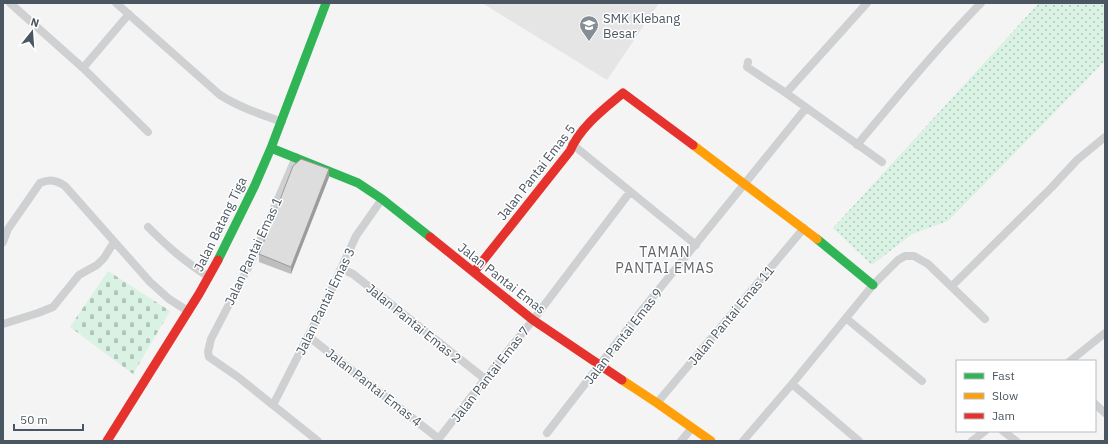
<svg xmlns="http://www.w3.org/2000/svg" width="1108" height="444" font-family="'IBM Plex Sans',sans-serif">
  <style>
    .education { fill: #e6e5e6 }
    .grass { fill: url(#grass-dots) }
    .cemetery { fill: url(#cemetery-stones) }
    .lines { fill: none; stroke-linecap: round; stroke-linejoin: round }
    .street { stroke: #ced0d2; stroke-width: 8 }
    .fast { stroke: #30b455; stroke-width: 9 }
    .slow { stroke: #ff9f0a; stroke-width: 9 }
    .jam { stroke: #e5322d; stroke-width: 9 }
    .wall { fill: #bebebf }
    .shaded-wall { fill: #9b9b9b }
    .building { fill: #ddddde; stroke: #9b9b9b }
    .labels { text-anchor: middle; stroke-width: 3; stroke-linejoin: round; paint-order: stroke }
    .poi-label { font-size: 13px; fill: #4a5661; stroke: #fff; text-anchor: start }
    .street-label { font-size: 13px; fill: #4a5661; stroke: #fff }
    .neighbourhood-label { font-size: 14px; letter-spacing: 1px; fill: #5f6368; stroke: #fff }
  </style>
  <defs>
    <pattern id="grass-dots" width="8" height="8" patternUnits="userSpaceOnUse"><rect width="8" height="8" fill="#d9f2e3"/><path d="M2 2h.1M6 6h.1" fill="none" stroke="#b2c7bb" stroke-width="1.8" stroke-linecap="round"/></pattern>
    <pattern id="cemetery-stones" width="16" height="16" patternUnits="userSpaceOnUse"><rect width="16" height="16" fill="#d9f2e3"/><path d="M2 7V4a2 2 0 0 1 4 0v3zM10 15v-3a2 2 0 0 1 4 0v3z" fill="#b2c7bb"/></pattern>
  </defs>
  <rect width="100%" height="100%" fill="#f4f4f4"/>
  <path class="education" d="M482 3H659L607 80Z"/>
  <path class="grass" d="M1039 3H1105V61L948 221 912 234 872 265 833 228Z"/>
  <path class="cemetery" d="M108 271 170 311 133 374 70 327Z"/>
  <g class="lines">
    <path class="street" d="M10 3 83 68 148 132
      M116 3 220 95C239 107 260 114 282 122
      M748 62 747 67 786 93 882 162
      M83 68 129 14
      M786 93 867 3
      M572 144 696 245
      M857 145C897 97 937 48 981 3
      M296 157 251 262 211 339 208 352 209 357 238 377 318 441
      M148 227C169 248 184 261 209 277
      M3 242 8 229 40 183C50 179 56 180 65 186L150 282 169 299 188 311
      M342 269 353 274 485 379
      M952 286 1051 188 1077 160 1105 137
      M847 319 922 381
      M3 324 38 313 53 307 79 275 97 265 104 258 114 242
      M308 336 439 439
      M1070 361 1105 333
      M792 384 859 441
      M657 403 804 228
      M1095 404 1105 413
      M273 405 330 293 356 236 382 199
      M1003 431 1016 441
      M547 433 643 309 806 108
      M437 441 485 379 533 320 630 192
      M681 441 692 428
      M743 441 792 384 873 285 898 260 905 256H914L928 264 985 319
      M972 441 985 431"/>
    <path class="fast" d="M271 148 358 183 382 199 430 237
      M817 239 873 285
      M218 260 255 185 271 148 326 3"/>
    <path class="slow" d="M693 145 817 239
      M622 380 657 403 711 441"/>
    <path class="jam" d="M430 237 533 320 622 380
      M474 272 570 151C580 127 604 109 623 93L693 145
      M107 441 199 294 218 260"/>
  </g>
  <path class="wall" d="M329 177 291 274 259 262V254Z"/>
  <path class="shaded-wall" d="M329 169V177L291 274V267Z"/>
  <path class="building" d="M301 159 329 169 291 267 259 254 293 166Z"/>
  <defs>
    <symbol id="school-pin" viewBox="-11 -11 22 30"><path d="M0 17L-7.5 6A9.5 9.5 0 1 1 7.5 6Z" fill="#868d94" stroke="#fff"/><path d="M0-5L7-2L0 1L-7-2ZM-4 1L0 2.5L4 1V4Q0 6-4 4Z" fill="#fff"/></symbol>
  </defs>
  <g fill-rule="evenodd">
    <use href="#school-pin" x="578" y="14" width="22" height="30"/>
  </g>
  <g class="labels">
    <g class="poi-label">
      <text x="603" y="23">SMK Klebang<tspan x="603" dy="15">Besar</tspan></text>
    </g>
    <g class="street-label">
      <text transform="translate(536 172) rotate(-52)" y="5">Jalan Pantai Emas 5</text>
      <text transform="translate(220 224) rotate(-64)" y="5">Jalan Batang Tiga</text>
      <text transform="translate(253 251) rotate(-65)" y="5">Jalan Pantai Emas 1</text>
      <text transform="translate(502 278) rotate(38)" y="5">Jalan Pantai Emas</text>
      <text transform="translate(325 301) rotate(-64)" y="5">Jalan Pantai Emas 3</text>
      <text transform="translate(731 315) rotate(-50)" y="5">Jalan Pantai Emas 11</text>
      <text transform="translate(414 323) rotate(39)" y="5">Jalan Pantai Emas 2</text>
      <text transform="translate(623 336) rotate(-52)" y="5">Jalan Pantai Emas 9</text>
      <text transform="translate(490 374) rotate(-52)" y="5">Jalan Pantai Emas 7</text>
      <text transform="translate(374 387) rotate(38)" y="5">Jalan Pantai Emas 4</text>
    </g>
    <g class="neighbourhood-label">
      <text x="665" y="257">TAMAN<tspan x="665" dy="16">PANTAI EMAS</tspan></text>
    </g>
  </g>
  <rect width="1108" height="444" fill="none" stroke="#4a5661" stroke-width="8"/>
  <rect x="956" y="360" width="140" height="72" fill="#ffffff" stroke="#b7bbc0"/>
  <rect x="964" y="373" width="20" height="6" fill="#30b455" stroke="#b7bbc0"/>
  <text x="992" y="380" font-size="12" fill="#4a5661">Fast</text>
  <rect x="964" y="393" width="20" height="6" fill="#ff9f0a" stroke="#b7bbc0"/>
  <text x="992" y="400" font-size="12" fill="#4a5661">Slow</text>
  <rect x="964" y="413" width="20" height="6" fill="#e5322d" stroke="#b7bbc0"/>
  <text x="992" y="420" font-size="12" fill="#4a5661">Jam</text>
  <g transform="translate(32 32) rotate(17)" stroke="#ffffff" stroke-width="3" paint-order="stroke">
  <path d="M0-3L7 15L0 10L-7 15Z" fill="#4a5661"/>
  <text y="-6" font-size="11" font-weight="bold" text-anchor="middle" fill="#4a5661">N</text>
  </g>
  <path d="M14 424v6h69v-6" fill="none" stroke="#4a5661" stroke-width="2"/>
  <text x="20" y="424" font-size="12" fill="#4a5661" stroke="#ffffff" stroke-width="3" paint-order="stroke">50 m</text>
</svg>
